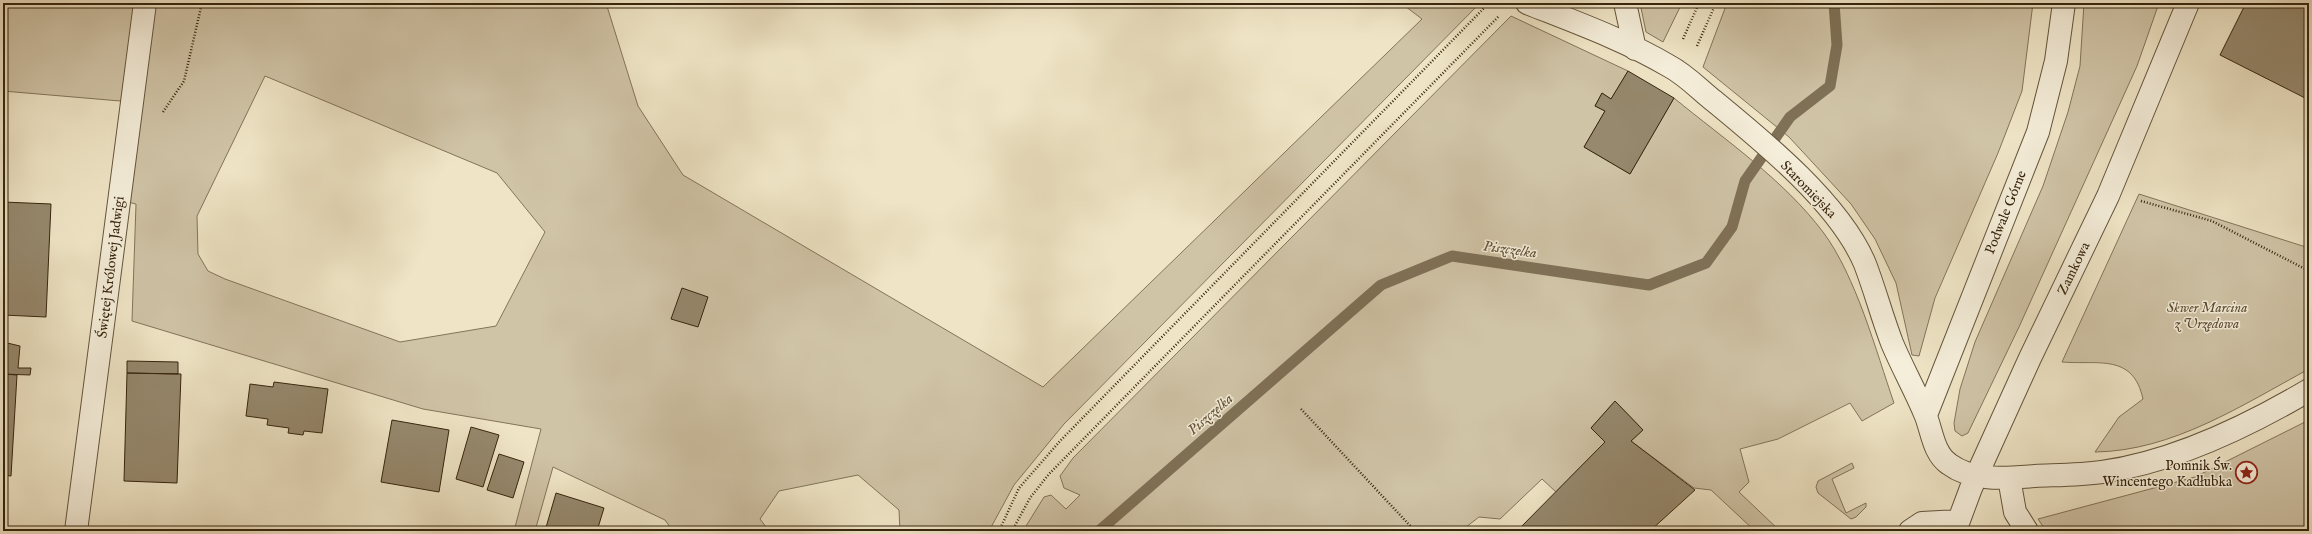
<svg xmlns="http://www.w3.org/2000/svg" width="2312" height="534" font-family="'IM FELL English',serif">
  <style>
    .green { fill: #d0c4a7; stroke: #83745a; fill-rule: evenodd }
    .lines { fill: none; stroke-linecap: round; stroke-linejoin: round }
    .stream { stroke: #7f7157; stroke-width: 11 }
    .building { fill: #96896e; stroke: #36250e }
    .minor-casing { stroke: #64553c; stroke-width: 24 }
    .path { stroke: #36250e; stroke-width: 2.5; stroke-dasharray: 1 2; stroke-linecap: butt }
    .minor { stroke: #f5eeda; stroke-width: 22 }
    .labels { text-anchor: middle; stroke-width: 3; stroke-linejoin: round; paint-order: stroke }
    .street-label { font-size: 14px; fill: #36250e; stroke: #f5eeda }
    .park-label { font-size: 14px; font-style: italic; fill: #5c4d34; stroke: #f5eeda }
    .poi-label { font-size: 14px; fill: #36250e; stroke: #f5eeda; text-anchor: end }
    .water-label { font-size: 15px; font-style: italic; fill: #615138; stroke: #f5eeda }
  </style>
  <rect width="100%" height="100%" fill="#efe5c6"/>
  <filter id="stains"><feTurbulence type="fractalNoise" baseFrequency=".005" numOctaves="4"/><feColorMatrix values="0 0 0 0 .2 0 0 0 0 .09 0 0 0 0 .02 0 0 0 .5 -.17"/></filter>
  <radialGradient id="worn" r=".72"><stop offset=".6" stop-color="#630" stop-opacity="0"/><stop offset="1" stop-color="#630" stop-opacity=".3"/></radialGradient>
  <path class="green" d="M3 3H606L638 106 683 175 1043 387 1422 19 1401 3H1480L1064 424 1014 485 989 531H900L899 510 858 475 779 491 760 519 769 531H673L665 520 553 467 535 531H514L541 429 423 409 132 321 136 204 119 200 132 102 3 91ZM265 76 497 173 545 232 496 326 400 342 225 279 208 271 198 254 197 216Z
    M1640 3H1682L1663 42 1646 32Z
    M1727 3H2033L2022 91 1998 153 1935 298 1919 356 1912 355 1896 283 1875 239 1851 204 1789 137 1703 67Z
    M2084 3H2159L2137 66 2019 327 1968 433 1962 436 1955 431 1954 423 1960 389 1975 342 2043 186 2068 112 2080 66Z
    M1511 16 1628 71 1611 99 1602 93 1595 106 1605 111 1584 147 1630 174 1674 98C1725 140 1783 179 1823 232 1856 276 1876 351 1894 403L1862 421 1850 403 1778 439 1740 449 1749 482 1739 492 1780 531H1755L1711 490 1694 488 1631 441 1643 430 1615 401 1591 428 1605 442 1556 492 1542 479 1500 519 1479 517 1461 531H1023L1044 497 1051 495 1066 509 1080 495 1064 488 1060 476 1073 458Z
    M2139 194 2309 248V369C2242 405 2173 451 2095 452L2119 417 2143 399C2133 353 2098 365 2062 362Z
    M2309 420V531H2046L2038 519 2195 477Z
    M1852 463 1854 468 1832 479 1846 513 1866 503V507L1856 517 1851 519 1818 493 1816 487 1818 481Z"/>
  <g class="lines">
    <path class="stream" d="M1099 531 1381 285 1452 256 1649 285 1706 263 1732 227 1745 181 1790 117 1830 86 1837 45 1834 3"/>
  </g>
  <path class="building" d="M2246 3H2309V100L2220 55Z
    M1628 71 1674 98 1630 174 1584 147 1605 111 1595 106 1602 93 1611 99Z
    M3 202 51 204 46 317 3 315Z
    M682 288 708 297 698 327 671 319Z
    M3 342 20 346 18 368H31L30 375 3 374Z
    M127 361 178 362V374L127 373Z
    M127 373 181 374 177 483 124 481Z
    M3 374 17 375 11 476 3 475Z
    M274 382 328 389 322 433 304 431 303 435 288 433 289 428 267 425 268 419 246 416 250 384 273 387Z
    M1615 401 1643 430 1631 441 1695 490 1650 531H1517L1605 442 1591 428Z
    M392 420 449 430 439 492 381 482Z
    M471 427 499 435 483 487 456 479Z
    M499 454 524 462 513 498 487 490Z
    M556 493 604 508 597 531H545Z"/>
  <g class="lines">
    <defs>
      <path id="minor" d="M1527 3C1575 22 1625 40 1669 66 1686 75 1700 90 1714 101 1764 142 1840 204 1865 264 1875 290 1882 317 1892 343 1902 367 1915 390 1925 414 1932 430 1933 453 1949 464 1973 482 2007 478 2035 476 2057 475 2080 475 2102 472 2173 462 2248 426 2309 390
        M1625 3 1635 49
        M1926 415 2038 132 2056 61 2064 3
        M2009 478 2015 512 2027 531
        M76 531 145 3
        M1910 531 1922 523 1958 521
        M1955 531 1971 488 2030 358 2108 196 2188 3"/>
    </defs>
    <use href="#minor" class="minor-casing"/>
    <path class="path" d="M1683 39 1699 3
      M1697 46 1716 3
      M163 112 184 81 202 3
      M2141 201 2212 221 2309 271
      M1301 409 1415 531
      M3 531H4
      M999 531 1019 488 1061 440 1489 3
      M1012 531 1030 498 1049 474 1499 16"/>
    <use href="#minor" class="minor"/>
  </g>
  <defs>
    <symbol id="sight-ring" viewBox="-11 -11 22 22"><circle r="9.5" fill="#f5eeda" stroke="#8f2418" stroke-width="1.5"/><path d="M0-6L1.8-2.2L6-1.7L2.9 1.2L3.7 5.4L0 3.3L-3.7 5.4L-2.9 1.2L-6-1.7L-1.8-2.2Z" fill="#8f2418"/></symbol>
  </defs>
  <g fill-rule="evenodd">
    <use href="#sight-ring" x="2234" y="460" width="25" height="25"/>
  </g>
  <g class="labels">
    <g class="street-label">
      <text transform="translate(1809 189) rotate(46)" y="5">Staromiejska</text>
      <text transform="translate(2005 212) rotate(-68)" y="5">Podwale Górne</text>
      <text transform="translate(110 267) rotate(-83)" y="5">Świętej Królowej Jadwigi</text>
      <text transform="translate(2073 268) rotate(-64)" y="5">Zamkowa</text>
    </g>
    <g class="park-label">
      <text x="2207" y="312">Skwer Marcina<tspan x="2207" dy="16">z Urzędowa</tspan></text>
    </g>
    <g class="poi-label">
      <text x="2232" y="470">Pomnik Św.<tspan x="2232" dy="16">Wincentego Kadłubka</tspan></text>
    </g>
    <g class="water-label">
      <text transform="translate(1510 249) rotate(8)" y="5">Piszczelka</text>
      <text transform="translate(1210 414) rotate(-41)" y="5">Piszczelka</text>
    </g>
  </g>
  <rect width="2312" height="534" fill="none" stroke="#efe5c6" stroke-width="16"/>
  <rect x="4" y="4" width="2304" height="526" fill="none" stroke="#36250e" stroke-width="2"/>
  <rect x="8" y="8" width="2296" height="518" fill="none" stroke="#36250e"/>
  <rect width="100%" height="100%" filter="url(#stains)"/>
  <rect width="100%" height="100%" fill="url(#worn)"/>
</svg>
